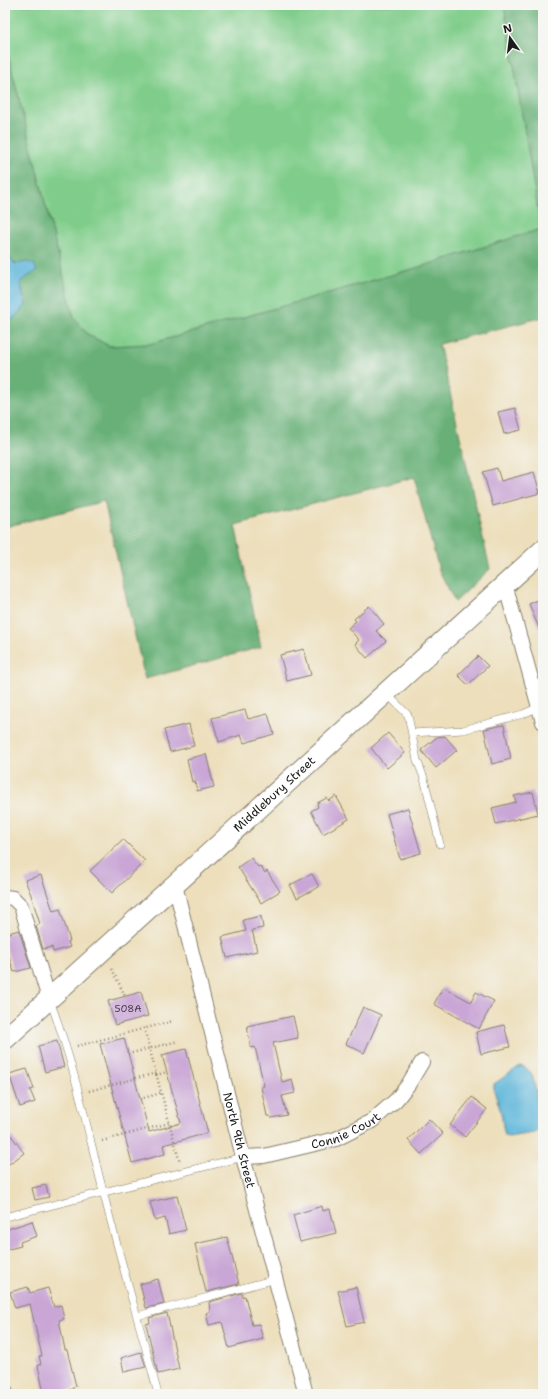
<svg xmlns="http://www.w3.org/2000/svg" width="548" height="1399" font-family="'Shantell Sans',sans-serif">
  <style>
    .green { fill: #80cd8b; stroke: #4e7454 }
    .forest { fill: #68b077; stroke: #42664a }
    .water { fill: #5db6da; stroke: #3c697b }
    .building { fill: #c9a6d6 }
    .lines { fill: none; stroke-linecap: round; stroke-linejoin: round }
    .service-casing { stroke: #847e6c; stroke-width: 8 }
    .minor-casing { stroke: #847e6c; stroke-width: 16 }
    .secondary-casing { stroke: #847e6c; stroke-width: 22 }
    .path { stroke: #847e6c; stroke-width: 2.5; stroke-dasharray: 1 3; stroke-linecap: butt }
    .service { stroke: #fff; stroke-width: 7 }
    .minor { stroke: #fff; stroke-width: 14 }
    .secondary { stroke: #fff; stroke-width: 20 }
    .labels { text-anchor: middle; stroke-width: 4; stroke-linejoin: round; paint-order: stroke }
    .number-label { font-size: 10px; fill: #473e4a }
    .street-label { font-size: 12px; fill: #1c1c1c; stroke: #f6f6f2 }
  </style>
  <rect width="100%" height="100%" fill="#f6f6f2"/>
  <filter id="ink" filterUnits="userSpaceOnUse"><feTurbulence type="fractalNoise" baseFrequency=".025" numOctaves="2"/><feDisplacementMap in="SourceGraphic" scale="8" xChannelSelector="R" yChannelSelector="G"/><feConvolveMatrix kernelMatrix="1 2 1 2 8 2 1 2 1" color-interpolation-filters="sRGB"/></filter>
  <filter id="wash" filterUnits="userSpaceOnUse"><feTurbulence type="fractalNoise" baseFrequency=".012" numOctaves="4" result="noise"/><feDisplacementMap in="SourceGraphic" scale="16" xChannelSelector="R" yChannelSelector="G"/><feGaussianBlur stdDeviation="0.9" result="paint"/><feColorMatrix in="noise" values="0 0 0 0 0 0 0 0 0 0 0 0 0 0 0 0 0 1.4 0 .05"/><feComposite in="paint" operator="in"/></filter>
  <g filter="url(#wash)">
    <rect width="100%" height="100%" fill="#eddfbc"/>
    <path class="green" d="M5 5H504L541 229 423 266 150 344 109 346 87 334 74 318 5 43Z"/>
    <path class="forest" d="M504 5H543V317L439 344 490 569 455 602 439 570 414 477 235 525 261 647 145 679 104 501 5 527V330L8 324 26 305 22 292 21 281 16 264 11 260 5 249V43L74 318 87 334 109 346 150 344 423 266 541 229Z"/>
    <path class="water" d="M5 249 11 260 15 264 28 262 34 264 37 271 21 281 22 292 26 305 8 324 5 330Z
      M520 1066C525 1067 528 1069 531 1073 535 1080 543 1124 539 1130 538 1132 537 1132 534 1133L508 1137 505 1135C502 1127 503 1118 500 1109 498 1100 493 1093 494 1084Z"/>
    <g id="blocks">
      <path class="building" d="M515 408 521 430 504 434 498 412Z
        M497 468 501 481 534 472 540 493 493 506 483 472Z
        M543 598V638L529 604Z
        M369 606 384 624 376 631 386 641 367 658 355 644 359 640 348 628 356 621 354 619Z
        M304 649 311 675 287 681 280 655Z
        M478 656 488 666 468 685 458 675Z
        M245 710 248 719 268 714 274 734 244 743 241 735 219 742 212 718Z
        M189 724 194 746 170 752 164 730Z
        M504 725 511 759 492 764 484 729Z
        M388 733 405 753 387 768 371 748Z
        M445 736 457 750 436 768 421 750 437 737Z
        M206 754 214 787 197 791 195 781 192 782 187 759Z
        M533 792 538 814 496 824 492 808 516 802 514 796Z
        M336 796 349 819 323 834 311 811 318 807 317 803 327 798 329 801Z
        M408 808 421 853 400 859 387 814Z
        M123 839 145 861 112 893 90 871Z
        M251 858 258 867 260 866 265 873 267 871 280 891 261 903 238 867Z
        M312 874 319 887 297 898 290 885Z
        M41 875 53 911 60 909 70 941 68 942 70 947 53 952 52 947 43 949 36 926 40 924 31 895 25 880Z
        M261 916 263 928 252 930 257 951 227 958 222 937 246 931 243 920Z
        M19 930 31 968 14 972 5 945V934Z
        M443 987 471 1002 476 992 494 1001 479 1029 434 1004Z
        M141 992 148 1016 115 1025 108 1001Z
        M363 1007 381 1015 364 1053 346 1044Z
        M293 1016 298 1038 273 1043 282 1082 292 1079 295 1093 282 1096 287 1115 271 1118 270 1116H267L261 1087 264 1086 255 1047 251 1048 247 1026Z
        M504 1025 510 1047 481 1054 476 1032Z
        M124 1038 149 1132 181 1123 162 1055 186 1049 208 1133 163 1145 165 1154 132 1163 100 1044Z
        M57 1041 64 1067 45 1072 38 1046Z
        M27 1069 34 1089 30 1090 35 1102 20 1107 9 1074Z
        M472 1097 487 1109 465 1137 450 1125Z
        M429 1119 443 1134 421 1154 408 1140Z
        M5 1127 24 1153 5 1167Z
        M46 1185 49 1197 35 1200 32 1188Z
        M177 1196 186 1230 169 1234 165 1218 155 1221 150 1202Z
        M322 1206 323 1211 330 1209 336 1233 300 1242 293 1215Z
        M32 1221 37 1236 20 1242 21 1246 5 1250V1230Z
        M227 1237 239 1284 206 1292 195 1244Z
        M158 1279 164 1304 146 1308 140 1284Z
        M28 1287 30 1293 48 1288 54 1307 61 1305 64 1319 59 1320 65 1350H67L76 1386 73 1387V1389L55 1394H44L38 1365 41 1364 39 1356H42L30 1304 15 1308 10 1292Z
        M356 1287 364 1322 347 1326 338 1291Z
        M242 1293V1297L245 1296 252 1325 259 1324 263 1339 229 1348 222 1322 209 1325 206 1313 210 1312 209 1302Z
        M167 1313 179 1369 158 1374 146 1324 150 1323 149 1318Z
        M141 1352 146 1367 124 1372 121 1358Z"/>
    </g>
  </g>
  <g filter="url(#ink)">
    <use href="#blocks" fill-opacity="0" stroke="#847e6c" stroke-width="1"/>
    <g class="lines">
      <defs>
        <path id="service" d="M387 694 408 715 417 760 424 778 440 844
          M412 733 463 730 523 714 539 707
          M50 1001C74 1063 87 1128 103 1191 120 1259 140 1326 158 1394
          M5 1217 243 1157
          M137 1316 276 1279"/>
        <g id="minor">
          <path d="M505 584 543 722"/>
          <path id="s1" d="M175 885 243 1157 306 1394"/>
          <path d="M5 897 13 898 21 906 49 999"/>
          <path id="s2" d="M243 1157 264 1156 336 1139 372 1121 396 1100 408 1085 422 1062"/>
          <path d="M5 1390 6 1394"/>
        </g>
        <g id="secondary">
          <path id="s3" d="M5 1039 543 550"/>
        </g>
      </defs>
      <use href="#service" class="service-casing"/>
      <use href="#minor" class="minor-casing"/>
      <use href="#secondary" class="secondary-casing"/>
      <path class="path" d="M112 969 125 996
        M144 1028 180 1163
        M77 1046 173 1021
        M128 1054 178 1041
        M156 1075 167 1072
        M89 1091 156 1073
        M140 1099 161 1093
        M102 1141 169 1123"/>
      <use href="#service" class="service"/>
      <use href="#minor" class="minor"/>
      <use href="#secondary" class="secondary"/>
    </g>
  </g>
  <g class="labels">
    <g class="number-label">
      <text x="128" y="1012">508A</text>
    </g>
    <g class="street-label">
      <text dy="4" stroke="none"><textPath href="#s3" startOffset="364">Middlebury Street</textPath></text>
      <text dy="4" stroke="none"><textPath href="#s2" startOffset="107">Connie Court</textPath></text>
      <text dy="4" stroke="none"><textPath href="#s1" startOffset="263">North 9th Street</textPath></text>
    </g>
  </g>
  <rect width="548" height="1399" fill="none" stroke="#f6f6f2" stroke-width="20"/>
  <g transform="translate(510 38) rotate(346)" stroke="#f6f6f2" stroke-width="3" paint-order="stroke">
  <path d="M0-3L7 15L0 10L-7 15Z" fill="#1c1c1c"/>
  <text y="-6" font-size="11" font-weight="bold" text-anchor="middle" fill="#1c1c1c">N</text>
  </g>
</svg>
